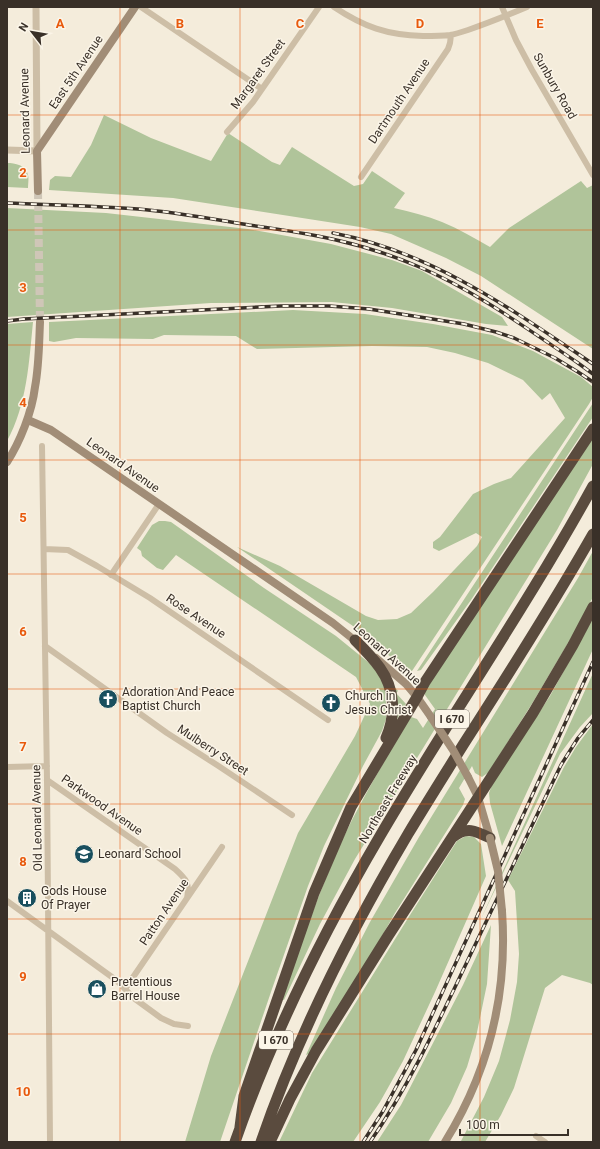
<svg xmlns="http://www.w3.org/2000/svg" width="600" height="1149" font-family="Roboto,sans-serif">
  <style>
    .green { fill: #b0c49a }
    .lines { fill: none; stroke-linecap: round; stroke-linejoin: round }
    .secondary-tunnel { stroke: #cfc6b7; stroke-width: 8; stroke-dasharray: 8 4; stroke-linecap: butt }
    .minor { stroke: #cdbea6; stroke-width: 6 }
    .tertiary { stroke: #cdbea6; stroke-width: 7 }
    .secondary { stroke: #a18d77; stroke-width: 8 }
    .motorway { stroke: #5a4b3e; stroke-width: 11 }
    .rail-casing { stroke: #393028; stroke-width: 3.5 }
    .rail { stroke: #fbf5e8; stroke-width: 2; stroke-dasharray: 6; stroke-linecap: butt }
    .secondary-bridge { stroke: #a18d77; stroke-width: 8 }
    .grid { fill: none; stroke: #e8590c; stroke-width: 1; stroke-opacity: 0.55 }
    .labels { text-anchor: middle; stroke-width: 3; stroke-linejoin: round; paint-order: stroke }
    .shield { fill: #fbf5e8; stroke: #736b62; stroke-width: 1 }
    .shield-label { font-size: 11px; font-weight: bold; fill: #393028 }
    .street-label { font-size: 12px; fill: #393028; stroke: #fbf5e8 }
    .poi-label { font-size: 12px; fill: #393028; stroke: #fbf5e8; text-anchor: start }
    .grid-label { font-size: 13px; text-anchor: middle; font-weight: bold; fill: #e8590c; stroke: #fbf5e8; stroke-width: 3; stroke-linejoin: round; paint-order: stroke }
  </style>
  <rect width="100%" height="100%" fill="#f4ecdb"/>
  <path class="green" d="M104 115 151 138 211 161 228 133 272 162 280 165 292 147 354 186 363 184 372 171 405 193 394 208C411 212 427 216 442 222 459 229 474 238 490 247L509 228 581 181 587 188 593 185V349L481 276 446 258 391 234 360 227 173 198 49 190 50 180 55 176 71 177 91 145Z
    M7 163C15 163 26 165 28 175 29 179 28 184 28 188L7 187Z
    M7 208 106 213 248 229 331 244 392 260 422 271 502 317 508 326 486 324 392 308 332 302 211 303 7 317Z
    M293 310 365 314 433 324 492 335 533 351 581 377 593 387V397L589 404 412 671 404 668 398 664 382 649 353 626 237 547 280 566 366 616 378 620 397 619 411 613 433 592 477 546 482 537 476 533 439 551 433 548V542L440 537 473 494 494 484 511 478 565 418 550 393 542 400 523 380 488 363 455 353 427 347 372 346 257 349 236 336 164 335 153 339 76 338 54 342 49 341V322Z
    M33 322C29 362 27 405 7 441V324Z
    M593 403V417L471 600 421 670 417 671Z
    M593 434V464L557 530 355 859 320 924 284 1000 280 999C301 944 320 889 344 836 363 797 386 759 407 721L411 717 417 719 423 728 435 709 425 695V690Z
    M159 521H165L171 522 264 588 336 636 368 662 379 673 384 683 386 694V719L382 731 363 766 324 846 308 886 272 989 220 1142H185L211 1056 298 833 355 736 370 704 356 677 176 555 163 570 157 568 142 556 141 551 137 548 152 525Z
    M593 551V597L574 633 533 702 489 772 482 777 475 773 472 766 459 788 465 799 463 805 395 913 366 964 311 1053 306 1055 336 988 370 922 419 837 578 578Z
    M593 618V649L502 846 490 803 489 793 493 782 550 696Z
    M593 673V713L580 727 560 754 480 921Z
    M393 685 398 691 396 693 406 704 394 724Z
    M593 724V985L590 983 562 975 545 988 514 1088 501 1115 485 1142H462L461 1141 484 1097 499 1061 510 1020 517 982 519 954 515 891 508 880 564 767 576 747Z
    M466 836 474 837 481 844 486 876 435 992 403 1061 380 1102 353 1142H279L312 1073 410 915 457 841Z
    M491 925 487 984 476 1037 467 1067 451 1103 428 1142H377L401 1105 463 985Z"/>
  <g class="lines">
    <path class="secondary-tunnel" d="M38 191 40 322"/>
    <path class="minor" d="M141 7 262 89
      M334 7C364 27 387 35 423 36 432 36 441 36 450 35 456 34 462 32 468 30 488 23 508 15 527 7
      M502 7 516 40 532 70 593 175
      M227 132 253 102 319 7
      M361 177 448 49 450 43 451 35
      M42 446 47 780 50 1142
      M44 549 68 550 97 566 150 598 328 720
      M111 575 159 504
      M45 646 167 733 217 765 292 815
      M7 767 47 766
      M47 780 175 869C186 879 190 883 187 898
      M7 901 116 980 135 999 161 1018 174 1024 188 1026
      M125 989 222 847
      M536 1136 545 1142"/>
    <path class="tertiary" d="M7 150 37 151 36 7"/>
    <path class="secondary" d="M38 191 37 151 135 7
      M28 420 51 430 333 623 358 643
      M7 462C20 442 32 412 35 387 39 366 39 344 40 322
      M376 658 406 684 417 697 431 717
      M468 777 478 797 490 838
      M445 1142C489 1071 508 995 502 911"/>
    <path class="motorway" d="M355 640C364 649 373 658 380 668 395 689 396 715 386 738
      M453 837C467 826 476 831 490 838
      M240 1127 244 1096 314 893 351 807 417 697 425 682 593 429
      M235 1142C272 1036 323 933 380 836 449 718 527 606 593 486
      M261 1142C298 1034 350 932 408 834 426 804 445 774 463 745 508 675 552 606 593 534
      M270 1142 290 1099 316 1051 388 936 533 713 573 645 593 607"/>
    <defs>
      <path id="rail" d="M7 203C50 205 94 206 138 209 175 212 212 219 249 225 308 233 361 242 417 266 474 290 526 328 578 363L593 374
        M333 233C432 252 511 309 593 364
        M7 321 24 319 281 306H329L369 309 464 324 496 332 514 338 555 358 578 372 593 382
        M363 1142 383 1111 416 1050 593 662
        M370 1142C409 1086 437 1025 466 964 498 897 529 831 561 765L578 738 593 720"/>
    </defs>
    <use href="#rail" class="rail-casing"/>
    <use href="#rail" class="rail"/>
    <path class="secondary-bridge" d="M431 717 453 750 468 777
      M490 838 498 871 502 911"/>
  </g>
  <path class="grid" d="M120 7V1142M240 7V1142M360 7V1142M480 7V1142M7 115H593M7 230H593M7 345H593M7 460H593M7 574H593M7 689H593M7 804H593M7 919H593M7 1034H593"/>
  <defs>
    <symbol id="church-disc" viewBox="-11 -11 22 22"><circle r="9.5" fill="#194f5e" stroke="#fbf5e8"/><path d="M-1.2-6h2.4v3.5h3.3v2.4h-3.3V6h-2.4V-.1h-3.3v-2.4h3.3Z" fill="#fff"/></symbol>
    <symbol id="school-disc" viewBox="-11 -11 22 22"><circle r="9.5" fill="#194f5e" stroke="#fbf5e8"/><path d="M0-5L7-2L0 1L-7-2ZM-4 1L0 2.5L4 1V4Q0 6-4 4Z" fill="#fff"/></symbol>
    <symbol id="building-disc" viewBox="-11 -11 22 22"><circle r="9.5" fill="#194f5e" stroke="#fbf5e8"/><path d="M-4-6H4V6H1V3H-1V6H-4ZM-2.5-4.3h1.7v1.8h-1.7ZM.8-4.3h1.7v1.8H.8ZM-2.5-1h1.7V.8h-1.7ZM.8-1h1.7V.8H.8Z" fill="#fff"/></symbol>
    <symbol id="shop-disc" viewBox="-11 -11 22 22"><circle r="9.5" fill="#194f5e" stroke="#fbf5e8"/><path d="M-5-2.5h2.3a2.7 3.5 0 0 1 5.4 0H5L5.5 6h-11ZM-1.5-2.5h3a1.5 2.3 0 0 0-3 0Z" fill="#fff"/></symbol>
  </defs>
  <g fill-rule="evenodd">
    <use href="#church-disc" x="97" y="688" width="22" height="22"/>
    <use href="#church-disc" x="320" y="692" width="22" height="22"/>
    <use href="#school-disc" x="73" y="843" width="22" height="22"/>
    <use href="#building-disc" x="16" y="887" width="22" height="22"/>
    <use href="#shop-disc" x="86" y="978" width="22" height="22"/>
  </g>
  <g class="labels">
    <g class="shield">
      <rect x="435" y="710" width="34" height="18" rx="3"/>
      <rect x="259" y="1031" width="34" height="18" rx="3"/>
    </g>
    <g class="shield-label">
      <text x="452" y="723">I 670</text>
      <text x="276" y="1044">I 670</text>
    </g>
    <g class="street-label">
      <text transform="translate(76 72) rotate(-56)" y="4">East 5th Avenue</text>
      <text transform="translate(258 74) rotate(-54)" y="4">Margaret Street</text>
      <text transform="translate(555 86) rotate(60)" y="4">Sunbury Road</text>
      <text transform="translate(399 101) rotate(-56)" y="4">Dartmouth Avenue</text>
      <text transform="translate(25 111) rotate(-91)" y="4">Leonard Avenue</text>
      <text transform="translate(123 465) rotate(35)" y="4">Leonard Avenue</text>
      <text transform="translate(196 616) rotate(34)" y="4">Rose Avenue</text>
      <text transform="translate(387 654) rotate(42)" y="4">Leonard Avenue</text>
      <text transform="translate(213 750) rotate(33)" y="4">Mulberry Street</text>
      <text transform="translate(388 799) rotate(-59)" y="4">Northeast Freeway</text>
      <text transform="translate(102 805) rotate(35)" y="4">Parkwood Avenue</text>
      <text transform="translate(37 818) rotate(-91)" y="4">Old Leonard Avenue</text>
      <text transform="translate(164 912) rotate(-56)" y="4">Patton Avenue</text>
    </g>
    <g class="poi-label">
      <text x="122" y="696">Adoration And Peace<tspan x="122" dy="14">Baptist Church</tspan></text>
      <text x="345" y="700">Church in<tspan x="345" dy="14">Jesus Christ</tspan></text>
      <text x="98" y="858">Leonard School</text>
      <text x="41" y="895">Gods House<tspan x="41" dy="14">Of Prayer</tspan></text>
      <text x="111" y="986">Pretentious<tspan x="111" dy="14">Barrel House</tspan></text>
    </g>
  </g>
  <g class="grid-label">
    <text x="60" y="28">A</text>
    <text x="180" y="28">B</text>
    <text x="300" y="28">C</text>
    <text x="420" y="28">D</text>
    <text x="540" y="28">E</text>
    <text x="23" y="177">2</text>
    <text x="23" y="292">3</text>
    <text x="23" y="407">4</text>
    <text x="23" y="522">5</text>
    <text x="23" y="636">6</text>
    <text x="23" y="751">7</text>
    <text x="23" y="866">8</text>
    <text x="23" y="981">9</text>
    <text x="23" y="1096">10</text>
  </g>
  <rect width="600" height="1149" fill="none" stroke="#393028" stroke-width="16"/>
  <g transform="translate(32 32) rotate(301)" stroke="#fbf5e8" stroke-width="3" paint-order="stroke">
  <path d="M0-3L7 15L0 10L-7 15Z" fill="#393028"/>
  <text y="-6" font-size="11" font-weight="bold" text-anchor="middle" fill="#393028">N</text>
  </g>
  <path d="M460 1129v6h108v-6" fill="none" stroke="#393028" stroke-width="2"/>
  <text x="466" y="1129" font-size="12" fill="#393028" stroke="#fbf5e8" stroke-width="3" paint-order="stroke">100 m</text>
</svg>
